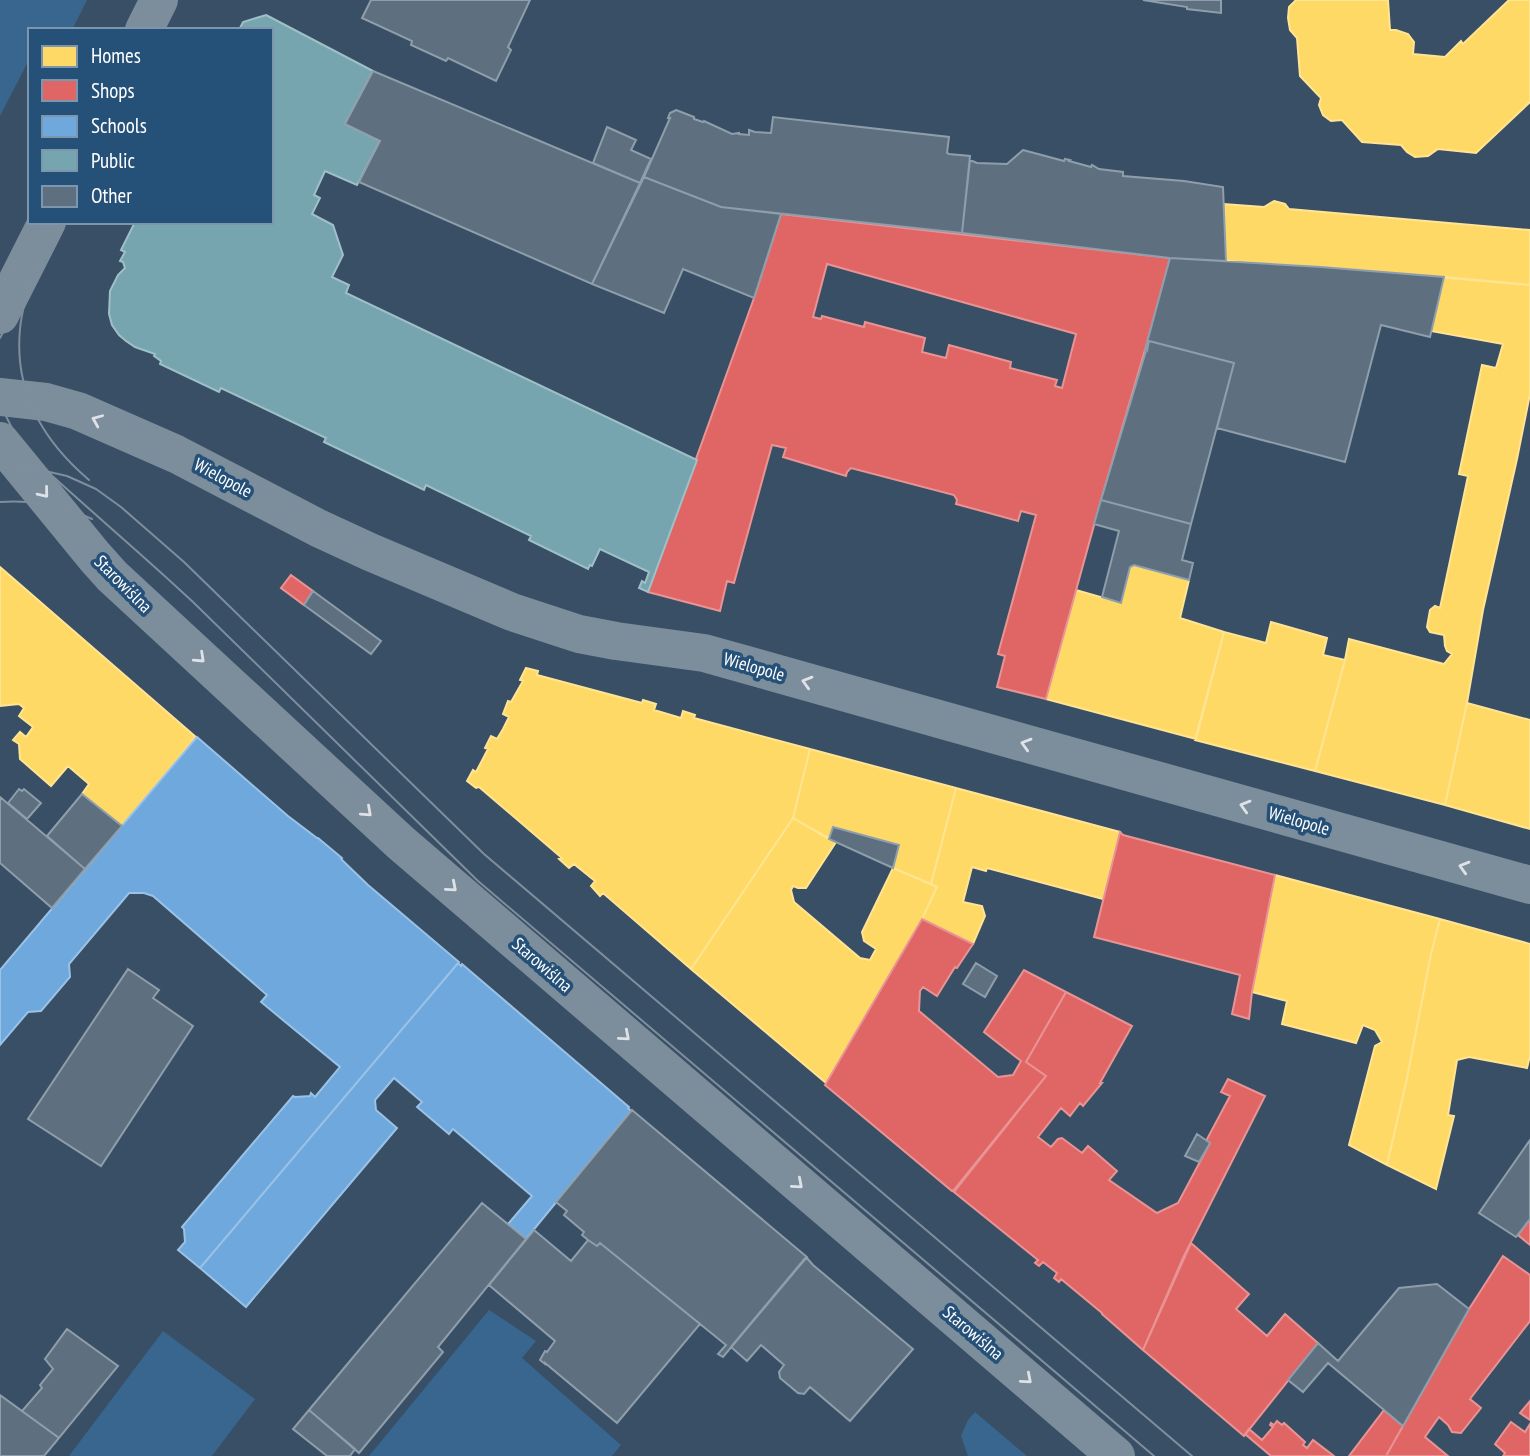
<svg xmlns="http://www.w3.org/2000/svg" width="1530" height="1456" font-family="'PT Sans Narrow',sans-serif">
  <style>
    .green { fill: #39668f }
    .homes { fill: #ffd966; stroke: #ffe494; stroke-width: 2 }
    .shops { fill: #e06666; stroke: #e99494; stroke-width: 2; fill-rule: evenodd }
    .schools { fill: #6fa8dc; stroke: #9ac2e6; stroke-width: 2 }
    .public { fill: #76a5af; stroke: #9fc0c7; stroke-width: 2 }
    .building { fill: #5e6f80; stroke: #8f9eab; stroke-width: 2 }
    .lines { fill: none; stroke-linecap: round; stroke-linejoin: round }
    .minor { stroke: #7c8d9c; stroke-width: 38 }
    .tram { stroke: #7e8e9c; stroke-width: 2 }
    .oneway { stroke: #dee2e6 }
    .labels { text-anchor: middle; stroke-width: 7; stroke-linejoin: round; paint-order: stroke }
    .street-label { font-size: 18px; fill: #fff; stroke: #255078 }
  </style>
  <rect width="100%" height="100%" fill="#384f65"/>
  <path class="green" d="M0 0H87L72 30H30V58L0 116Z
    M489 1310 536 1341 522 1358 621 1445 612 1456H369Z
    M163 1331 255 1399 212 1456H69Z
    M975 1412 1027 1456H968L961 1436 968 1420Z"/>
  <path class="homes" d="M1296 0H1388L1390 30H1396L1408 34 1414 42 1413 54 1445 57 1461 41 1463 44 1509 0H1530V102L1476 153 1438 149 1428 156 1415 157 1407 152 1401 145 1362 142 1342 120 1331 121 1323 115 1319 105 1321 98 1300 76 1297 38 1290 30 1288 18 1289 7Z
    M1274 201 1285 204 1289 209 1530 230V285L1321 267 1226 261 1224 204 1264 207Z
    M1444 277 1530 285V394L1517 459 1483 610 1467 703 1445 805 1315 771 1345 660 1349 639 1444 664 1452 654 1447 651 1445 646 1444 635 1430 632 1427 627 1430 610 1435 606 1440 608 1468 476 1459 474 1482 365 1496 368 1503 344 1431 331Z
    M1134 565 1189 580 1180 618 1224 632 1196 739 1046 699 1076 590 1121 603 1130 567Z
    M0 567 196 737 122 826 82 794 89 784 68 766 51 786 20 759 19 744 13 740 20 732 26 737 33 727 19 716 24 708 19 704 0 706Z
    M1271 622 1327 638 1323 655 1345 660 1315 771 1195 740 1224 632 1266 643Z
    M526 668 538 671 537 675 642 703 643 700 656 704 654 710 681 718 683 711 695 715 694 718 810 749 793 818 691 969 603 893 600 896 591 886 595 881 574 864 569 868 559 859 562 858 479 787 476 788 467 781 473 770 476 772 488 749 485 748 491 736 497 739 503 729 509 717 503 714 508 701 511 702 523 681 520 680Z
    M1467 703 1530 720V829L1445 805Z
    M810 749 956 788 931 884 893 868 899 845 833 827 829 839 793 818Z
    M956 788 1120 832 1103 899 987 868 986 871 972 867 963 902 982 906 985 916 973 944 922 919 937 887 931 884Z
    M793 818 836 842 806 888H798L793 886 791 890 794 902 860 958 870 960 876 949 864 941 862 932 893 868 937 887 922 919 826 1083 691 969Z
    M1275 875 1440 919 1431 954 1407 1078 1387 1165 1349 1145 1375 1046 1382 1042 1375 1030 1363 1025 1356 1043 1282 1024 1287 1001 1252 992Z
    M1440 919 1530 944V1056L1527 1068 1469 1057 1457 1060 1448 1115 1454 1116 1436 1189 1387 1165 1407 1078 1431 954Z"/>
  <path class="shops" d="M781 214 1170 258 1145 350 1101 500 1046 699 997 687 1005 656 998 654 1036 515 1021 511 1018 521 956 504 957 500 954 495 851 468 847 472 846 476 783 457 786 448 772 445 734 583 727 581 720 611 648 592 754 298ZM827 264 1076 334 1062 388 1055 386 1057 380 1010 368 1011 362 949 345 946 358 922 352 925 338 865 322 864 327 822 316 821 319 813 317Z
    M291 575 313 591 304 605 281 588Z
    M1120 832 1123 835 1275 875 1252 992 1249 1019 1232 1014 1240 975 1094 937Z
    M922 919 973 944 957 968 955 967 937 996 923 987 920 991 919 1011 998 1077 1013 1075 1021 1061 984 1032 1024 970 1066 992 1026 1062 1046 1076 954 1190 952 1191 825 1085Z
    M1066 992 1132 1026 1100 1083H1102L1083 1106 1080 1103 1070 1116 1061 1108 1038 1137 1051 1147 1058 1139 1062 1138 1082 1153 1088 1146 1117 1171 1109 1180 1157 1213 1178 1203 1210 1143 1206 1141 1230 1096 1221 1092 1228 1079 1265 1096 1183 1258 1143 1350 1102 1314V1313L1061 1279 1059 1282 1054 1278 1057 1273 1043 1262 1039 1266 1035 1263 1038 1260 954 1192 1046 1076 1026 1062Z
    M1530 1219V1245L1518 1235Z
    M1191 1243 1249 1294 1236 1309 1267 1336 1285 1314 1318 1343 1244 1436 1143 1350Z
    M1503 1256 1530 1275V1321L1470 1399 1481 1408 1461 1433 1452 1432 1448 1425 1439 1417 1425 1437 1448 1456H1386L1469 1309Z
    M1530 1401V1420L1520 1413Z
    M1384 1410 1403 1426 1386 1456H1349Z
    M1277 1421 1282 1425 1284 1423 1305 1442 1303 1445 1307 1448 1313 1440 1334 1456H1271L1245 1434 1249 1429 1262 1440 1273 1427 1270 1425 1271 1423 1274 1425Z
    M1511 1422 1525 1432 1530 1424V1456H1503L1505 1453 1495 1444Z"/>
  <path class="schools" d="M197 737 288 816 317 838H318L342 858 341 859 368 885 459 962 200 1268 178 1250 185 1242 184 1229 182 1227 293 1096 295 1097 310 1096 311 1093 315 1097 340 1067 261 1002 267 995 153 896 144 893H129L69 964 70 977 41 1011 28 1012 0 1045V970Z
    M458 963 461 966 462 964 629 1107 628 1108 631 1111 526 1239 508 1224 532 1196 453 1129 449 1134 417 1107 422 1102 394 1078 375 1100 376 1110 397 1128 246 1307 200 1268Z"/>
  <path class="public" d="M266 15 373 71 345 124 380 141 357 185 325 171 314 195 320 198 312 214 333 225 343 255 332 277 349 285 346 293 697 460 648 592 639 588 642 581 645 583 649 572 600 549 592 566 590 565 588 569 529 540 531 536 426 485 424 490 324 442 326 438 221 388 219 392 160 364 161 361 154 356 155 354 135 347 126 341 119 335 112 325 109 314 110 291 118 275 125 268 123 262 120 261 125 252 121 250 135 222H271V30H239L243 22Z"/>
  <path class="building" d="M371 0H530L508 47 511 50 496 81 448 58 446 61 411 45 412 41 362 18Z
    M1143 0H1221V13L1187 9V7Z
    M373 71 640 183 592 284 359 182 380 141 345 124Z
    M676 110 694 117V119L703 122 704 121 732 134 739 133V134L749 135V130L755 132 771 133 773 117 949 137 947 153 949 154 970 156 962 233 721 207 644 177 670 118H668L670 113Z
    M607 127 636 140 631 150 651 159 640 183 593 163Z
    M1023 150 1064 161 1065 159 1070 160 1069 161 1091 167 1092 165 1099 169 1123 172V176L1184 181 1223 187 1226 261 1170 258 962 233 970 160 977 163 1007 164Z
    M644 177 721 207 781 214 754 298 683 269 664 313 592 284Z
    M1170 258 1321 267 1444 277 1430 337 1381 325 1345 462 1217 428 1234 363 1149 341 1147 351 1145 350Z
    M1149 341 1234 363 1191 524 1101 500Z
    M1101 500 1191 524 1182 560 1193 563 1189 580 1134 565 1130 567 1121 603 1102 597 1119 531 1094 524Z
    M313 591 381 641 371 654 304 605Z
    M19 789 22 791 24 789 41 803 27 819 8 803Z
    M82 794 122 826 85 869 47 836Z
    M0 797 85 869 52 908 0 863Z
    M833 827 899 845 893 868 829 839Z
    M976 963 997 976 985 997 963 984Z
    M128 969 159 990 153 998 193 1026 101 1166 28 1119Z
    M632 1110 807 1257 723 1357 718 1354 726 1345 600 1243 597 1246 588 1240 582 1235 584 1232 564 1215 567 1211 556 1202Z
    M1197 1134 1210 1143 1199 1162 1185 1156Z
    M1530 1140V1219L1516 1237 1479 1213Z
    M482 1203 526 1239 438 1347 443 1352 359 1453 309 1410Z
    M534 1230 571 1261 588 1240 597 1246 600 1243 700 1324 617 1423 545 1363V1364L540 1360 545 1351 547 1352 555 1341 489 1285Z
    M806 1257 813 1265 913 1349 850 1421 810 1387 804 1394 798 1393 780 1378 779 1372 784 1365 761 1345 747 1361 731 1347Z
    M1437 1284 1469 1309 1403 1426 1328 1363 1303 1392 1288 1380 1318 1343 1338 1361 1399 1288Z
    M67 1329 118 1366 59 1438 22 1411 42 1388 40 1385 53 1369 45 1359Z
    M0 1395 59 1438 44 1456H0Z
    M309 1410 355 1449 350 1456H327L293 1429Z"/>
  <g class="lines">
    <path class="minor" d="M144 30 159 0
      M0 315 47 222
      M0 397 46 402 78 411 176 454 318 528 370 552 512 612 579 634 616 641 704 653 1530 885
      M0 441 95 557 112 576 401 843 1116 1456"/>
    <path class="tram" d="M132 30 147 0
      M156 30 171 0
      M36 266C29 286 22 307 20 329 14 391 43 441 89 480
      M33 272 59 222
      M0 288 33 222
      M0 338 19 301
      M0 401C8 424 20 444 37 462 88 509 142 554 193 602L478 881 1154 1456
      M0 467 32 468 67 476 96 489 121 507 184 562 484 854 1192 1456
      M0 502C32 500 63 505 92 519"/>
  </g>
  <defs><path id="oneway-chevron" d="M-2-3.5L2.5 0L-2 3.5" fill="none" stroke-width="1.6" stroke-linecap="round" stroke-linejoin="round" transform="scale(1.75)"/></defs>
  <g class="oneway">
    <use href="#oneway-chevron" transform="translate(97 420) rotate(-157)"/>
    <use href="#oneway-chevron" transform="translate(44 493) rotate(51)"/>
    <use href="#oneway-chevron" transform="translate(200 658) rotate(43)"/>
    <use href="#oneway-chevron" transform="translate(807 682) rotate(-164)"/>
    <use href="#oneway-chevron" transform="translate(1026 744) rotate(-164)"/>
    <use href="#oneway-chevron" transform="translate(1245 806) rotate(-164)"/>
    <use href="#oneway-chevron" transform="translate(367 812) rotate(42)"/>
    <use href="#oneway-chevron" transform="translate(1464 867) rotate(-164)"/>
    <use href="#oneway-chevron" transform="translate(452 887) rotate(41)"/>
    <use href="#oneway-chevron" transform="translate(625 1036) rotate(41)"/>
    <use href="#oneway-chevron" transform="translate(798 1184) rotate(41)"/>
    <use href="#oneway-chevron" transform="translate(1027 1379) rotate(41)"/>
  </g>
  <g class="labels">
    <g class="street-label">
      <text transform="translate(223 478) rotate(28)" y="6">Wielopole</text>
      <text transform="translate(123 584) rotate(45)" y="6">Starowiślna</text>
      <text transform="translate(754 667) rotate(16)" y="6">Wielopole</text>
      <text transform="translate(1299 821) rotate(16)" y="6">Wielopole</text>
      <text transform="translate(542 965) rotate(41)" y="6">Starowiślna</text>
      <text transform="translate(973 1333) rotate(40)" y="6">Starowiślna</text>
    </g>
  </g>
  <rect x="28" y="28" width="245" height="196" fill="#255078" stroke="#7c96ae" stroke-width="2"/>
  <rect x="42" y="46" width="35" height="21" fill="#ffd966" stroke="#7c96ae" stroke-width="2"/>
  <text x="91" y="63" font-size="21" fill="#ffffff">Homes</text>
  <rect x="42" y="80" width="35" height="21" fill="#e06666" stroke="#7c96ae" stroke-width="2"/>
  <text x="91" y="98" font-size="21" fill="#ffffff">Shops</text>
  <rect x="42" y="116" width="35" height="21" fill="#6fa8dc" stroke="#7c96ae" stroke-width="2"/>
  <text x="91" y="133" font-size="21" fill="#ffffff">Schools</text>
  <rect x="42" y="150" width="35" height="21" fill="#76a5af" stroke="#7c96ae" stroke-width="2"/>
  <text x="91" y="168" font-size="21" fill="#ffffff">Public</text>
  <rect x="42" y="186" width="35" height="21" fill="#5e6f80" stroke="#7c96ae" stroke-width="2"/>
  <text x="91" y="203" font-size="21" fill="#ffffff">Other</text>
</svg>
